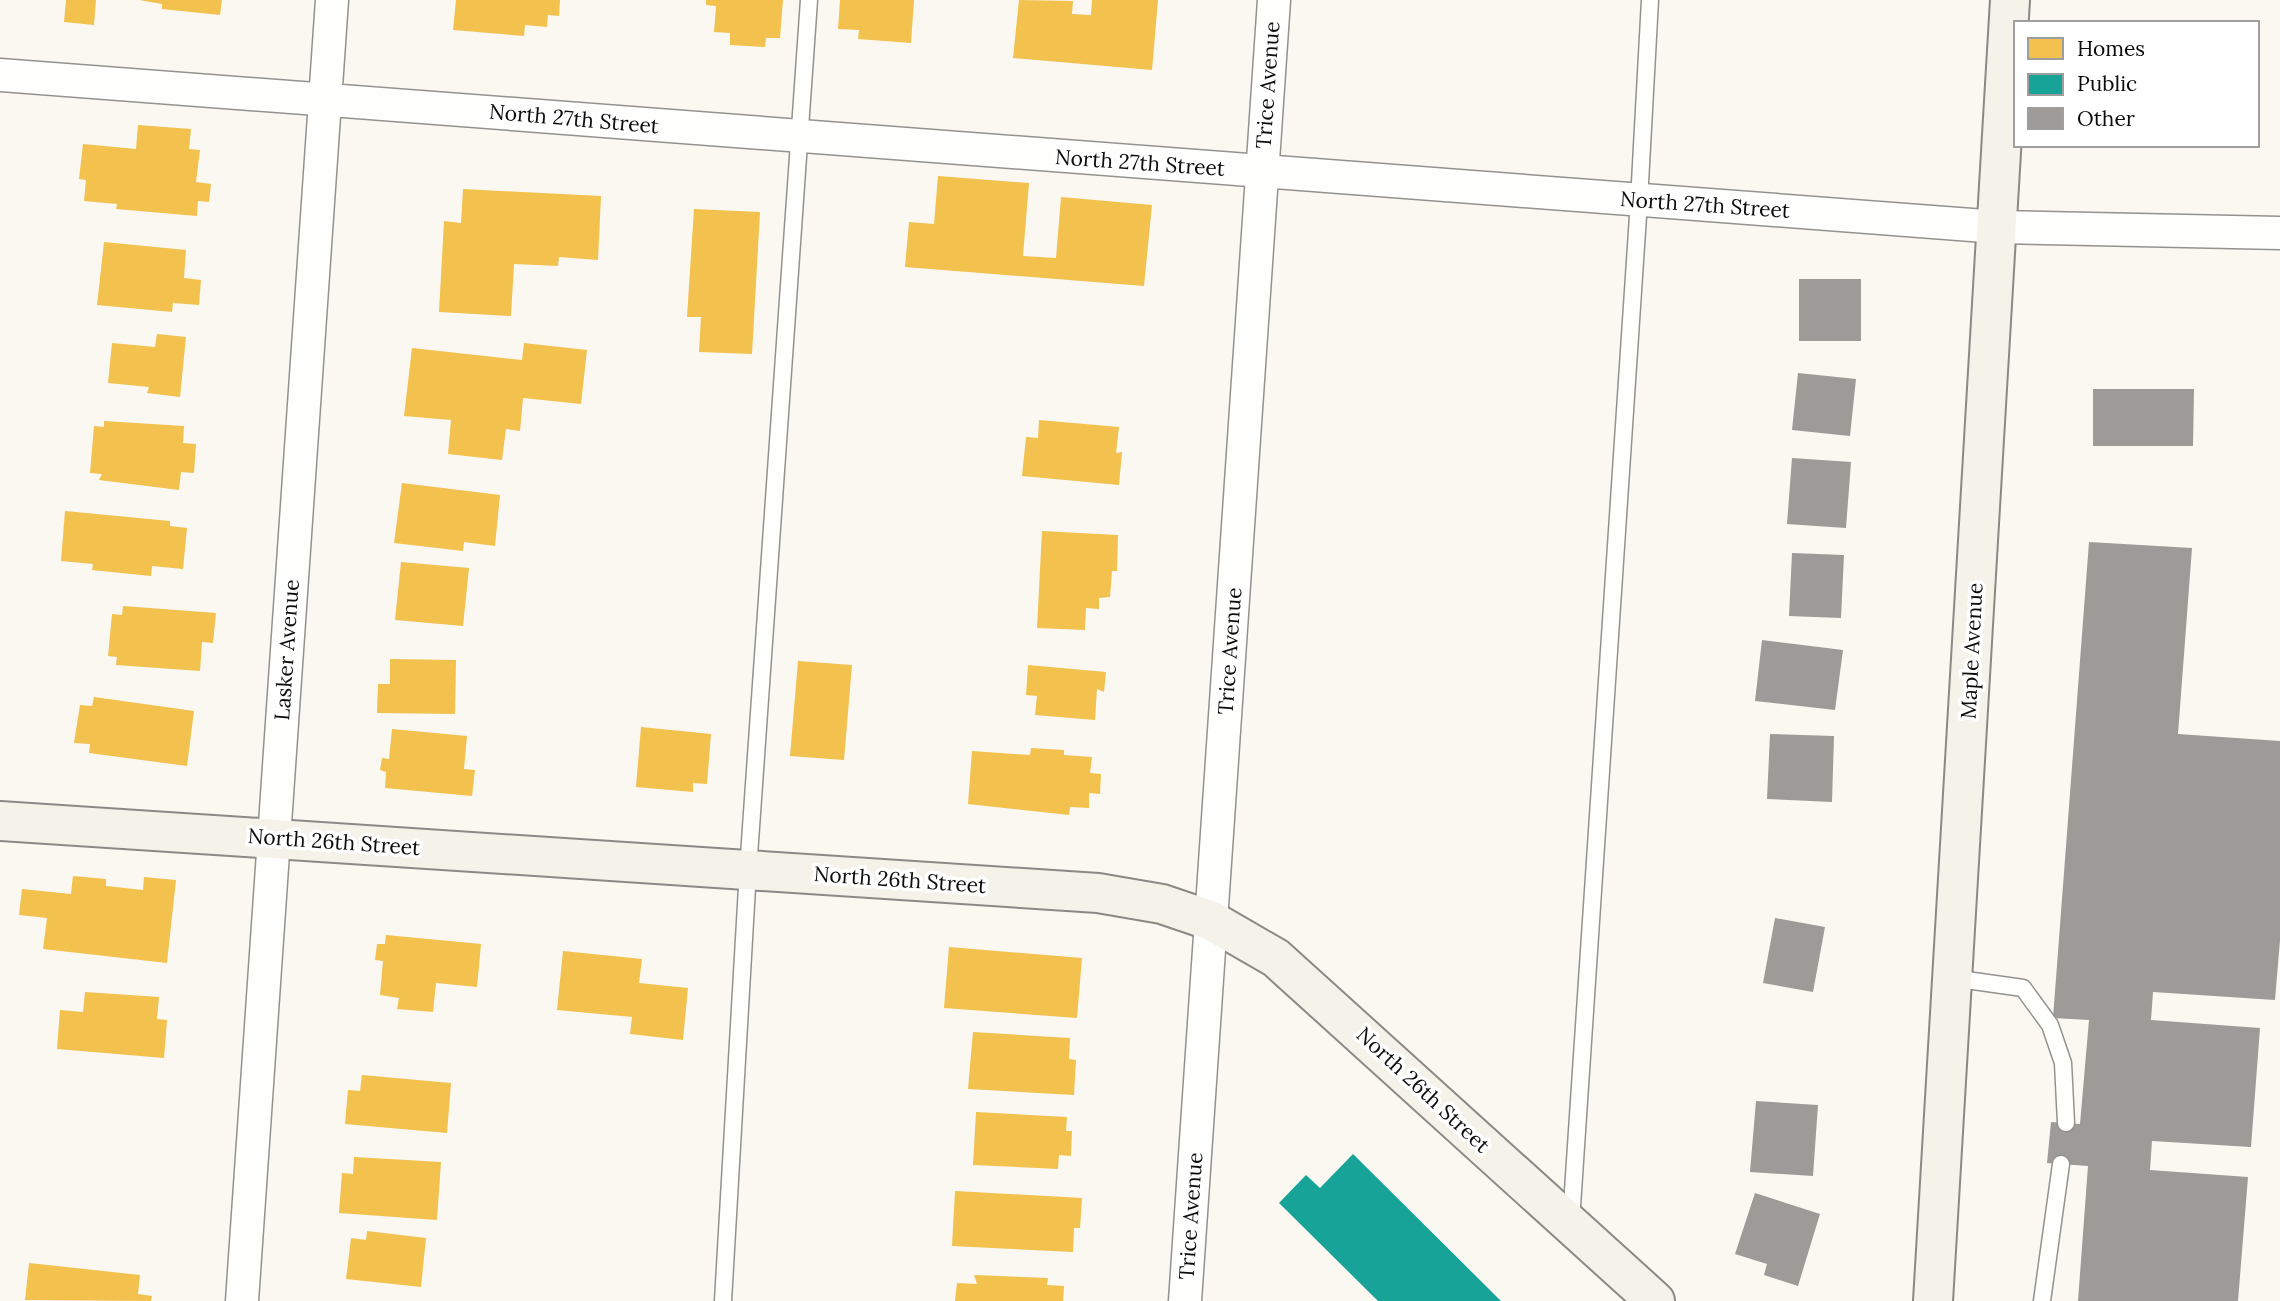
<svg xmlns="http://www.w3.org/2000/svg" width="2280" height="1301" font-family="Lora,serif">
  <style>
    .homes { fill: #f2c14e }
    .public { fill: #17a398 }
    .building { fill: #9d9a97 }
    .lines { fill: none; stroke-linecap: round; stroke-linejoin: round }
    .lane-casing { stroke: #93928f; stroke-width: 19 }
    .street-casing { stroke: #93928f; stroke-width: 35 }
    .secondary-casing { stroke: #8a8986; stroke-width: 42 }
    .lane { stroke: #fefefd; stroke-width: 16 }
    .street { stroke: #fefefd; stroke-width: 32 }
    .secondary { stroke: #f4f2e9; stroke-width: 38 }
    .labels { text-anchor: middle; stroke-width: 7; stroke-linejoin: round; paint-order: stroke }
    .street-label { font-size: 21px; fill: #0c0c0c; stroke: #fff }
  </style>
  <rect width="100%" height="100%" fill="#faf8f1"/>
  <path class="homes" d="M66 0H96L94 25 64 22Z
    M139 0H222L220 15 162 9V4Z
    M456 0H560L559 16 548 15 547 27 525 25 524 36 453 30Z
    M706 0H783L780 38H766L765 47 730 45V33L714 32 716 6 706 5Z
    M840 0H914L911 43 858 39 859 30 838 29Z
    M1019 0 1073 1 1072 14 1091 15 1092 0H1158L1152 70 1013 58Z
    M138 125 191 129 189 149 200 150 196 182 211 184 209 202 198 201 197 216 116 209 117 204 84 201 86 180 79 179 83 144 136 149Z
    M938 176 1029 183 1023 256 1056 258 1061 197 1152 205 1144 286 905 267 909 222 934 224Z
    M463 189 601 196 598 260 559 257 558 266 514 264 511 316 439 312 444 221 461 223Z
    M694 209 760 212 752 354 699 352 701 317H687Z
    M104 242 186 250 184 278 201 280 199 305 173 303 172 312 97 305Z
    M157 334 186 337 180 397 147 393 149 387 108 383 112 343 155 347Z
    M524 343 587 350 581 404 523 398 520 431 506 429 502 460 448 454 451 420 404 416 412 348 522 360Z
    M1039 420 1119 427 1116 453 1122 452 1119 485 1022 476 1026 437 1038 438Z
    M104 421 184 426 183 443 196 444 194 473 181 472 179 490 99 480 102 474 90 473 94 426 104 427Z
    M402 483 500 495 495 546 464 542 463 551 394 543Z
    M65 511 170 521V526L187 528 183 569 152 566 151 576 92 570 93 564 61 561Z
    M1042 531 1118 535 1117 571H1112L1110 597 1099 598V609L1086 608 1085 630 1037 628Z
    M401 562 469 568 463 626 395 620Z
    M123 606 216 613 213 643 202 642 200 671 116 665 117 657 108 656 112 614 122 615Z
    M390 659 456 660 455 714 377 713 378 684H390Z
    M798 661 852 665 844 760 790 756Z
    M1028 665 1106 672 1104 692 1097 689 1095 720 1035 715 1037 696 1026 695Z
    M94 697 194 711 187 766 89 753 90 744 74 743 80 705 92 706Z
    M641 727 711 734 707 784 693 783V792L636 787Z
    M392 729 467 736 464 769 475 770 472 796 385 788 386 772 380 770 382 758 389 759Z
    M1031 748 1064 750V755L1092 757 1090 773 1101 774 1100 794 1089 793V808L1070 807 1069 815 968 804 972 751 1030 755Z
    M73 876 106 879V886L143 890 144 877 176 880 167 963 43 949 47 918 19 915 22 889 71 894Z
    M386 935 481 944 477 987 436 983 433 1012 397 1009 399 998 380 995 383 961 375 960 377 944H385Z
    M949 947 1082 958 1077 1018 944 1008Z
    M563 951 642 959 639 983 688 988 683 1040 630 1034 632 1017 557 1010Z
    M85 992 159 997 157 1019 167 1020 164 1058 57 1049 60 1010 83 1012Z
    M973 1032 1070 1038 1069 1059 1076 1060 1074 1095 968 1089Z
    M362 1075 451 1083 447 1133 345 1124 348 1090 360 1091Z
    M976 1112 1067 1117 1066 1131H1072L1071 1156 1059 1155 1058 1169 973 1165Z
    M354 1157 441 1162 437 1220 339 1213 342 1173 353 1174Z
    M955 1191 1082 1198 1080 1228H1074L1073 1252 952 1246Z
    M367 1231 426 1238 421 1287 346 1279 351 1238 366 1240Z
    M29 1263 140 1275 138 1294 152 1296 151 1301 25 1300Z
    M974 1275 1048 1278 1047 1285 1064 1286 1063 1301H955L957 1283 977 1284Z"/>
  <path class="public" d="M1353 1154 1501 1301H1378L1279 1203 1306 1175 1320 1188Z"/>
  <path class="building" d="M1799 279H1861V341H1799Z
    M1798 373 1856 379 1850 436 1792 430Z
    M2093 389H2194L2193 446H2093Z
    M1792 458 1851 462 1846 528 1787 524Z
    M2089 542 2192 548 2178 734 2280 741V940L2275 1000 2153 992 2151 1020 2260 1028 2251 1147 2152 1141 2150 1170 2248 1177 2238 1301H2078L2088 1166 2047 1163 2051 1122 2080 1124 2089 1020 2053 1018Z
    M1792 553 1844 555 1841 618 1789 616Z
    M1762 640 1843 650 1835 710 1755 701Z
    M1770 734 1834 736 1832 802 1767 799Z
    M1775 918 1825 927 1813 992 1763 983Z
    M1756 1101 1818 1105 1813 1176 1750 1172Z
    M1755 1193 1820 1214 1798 1286 1764 1275 1767 1264 1735 1254Z"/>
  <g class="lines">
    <defs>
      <path id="lane" d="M1952 978 2023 988 2050 1025 2063 1063 2066 1123
        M1571 1221 1639 201 1650 0
        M723 1301 748 870 809 0
        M2042 1301 2061 1164"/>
      <path id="street" d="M0 75 1998 227 2280 233
        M242 1301 332 0
        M1185 1301 1274 0"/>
      <path id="secondary" d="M0 821 1098 893 1162 904 1212 921 1276 958 1655 1301
        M1933 1301 2010 0"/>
    </defs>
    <use href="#lane" class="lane-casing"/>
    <use href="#street" class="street-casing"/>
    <use href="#secondary" class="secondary-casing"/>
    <use href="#lane" class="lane"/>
    <use href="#street" class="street"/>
    <use href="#secondary" class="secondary"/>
  </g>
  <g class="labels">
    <g class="street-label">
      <text transform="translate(1268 85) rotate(-86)" y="7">Trice Avenue</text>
      <text transform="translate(574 119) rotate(5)" y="7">North 27th Street</text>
      <text transform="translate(1140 163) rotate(4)" y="7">North 27th Street</text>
      <text transform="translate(1705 205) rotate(4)" y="7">North 27th Street</text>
      <text transform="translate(287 650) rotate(-86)" y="7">Lasker Avenue</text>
      <text transform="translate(1230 651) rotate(-86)" y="7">Trice Avenue</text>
      <text transform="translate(1972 651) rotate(-87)" y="7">Maple Avenue</text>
      <text transform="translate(334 842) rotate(4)" y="7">North 26th Street</text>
      <text transform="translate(900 880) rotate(4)" y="7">North 26th Street</text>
      <text transform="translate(1423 1090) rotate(43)" y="7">North 26th Street</text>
      <text transform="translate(1191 1216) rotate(-86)" y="7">Trice Avenue</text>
    </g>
  </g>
  <rect x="2014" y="21" width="245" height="126" fill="#ffffff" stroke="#9e9e9e" stroke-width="2"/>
  <rect x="2028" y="38" width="35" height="21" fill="#f2c14e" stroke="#9e9e9e" stroke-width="2"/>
  <text x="2077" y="56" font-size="21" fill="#0c0c0c">Homes</text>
  <rect x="2028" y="74" width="35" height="21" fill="#17a398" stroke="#9e9e9e" stroke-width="2"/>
  <text x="2077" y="91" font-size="21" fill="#0c0c0c">Public</text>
  <rect x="2028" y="108" width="35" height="21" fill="#9d9a97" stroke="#9e9e9e" stroke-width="2"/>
  <text x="2077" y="126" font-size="21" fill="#0c0c0c">Other</text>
</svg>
